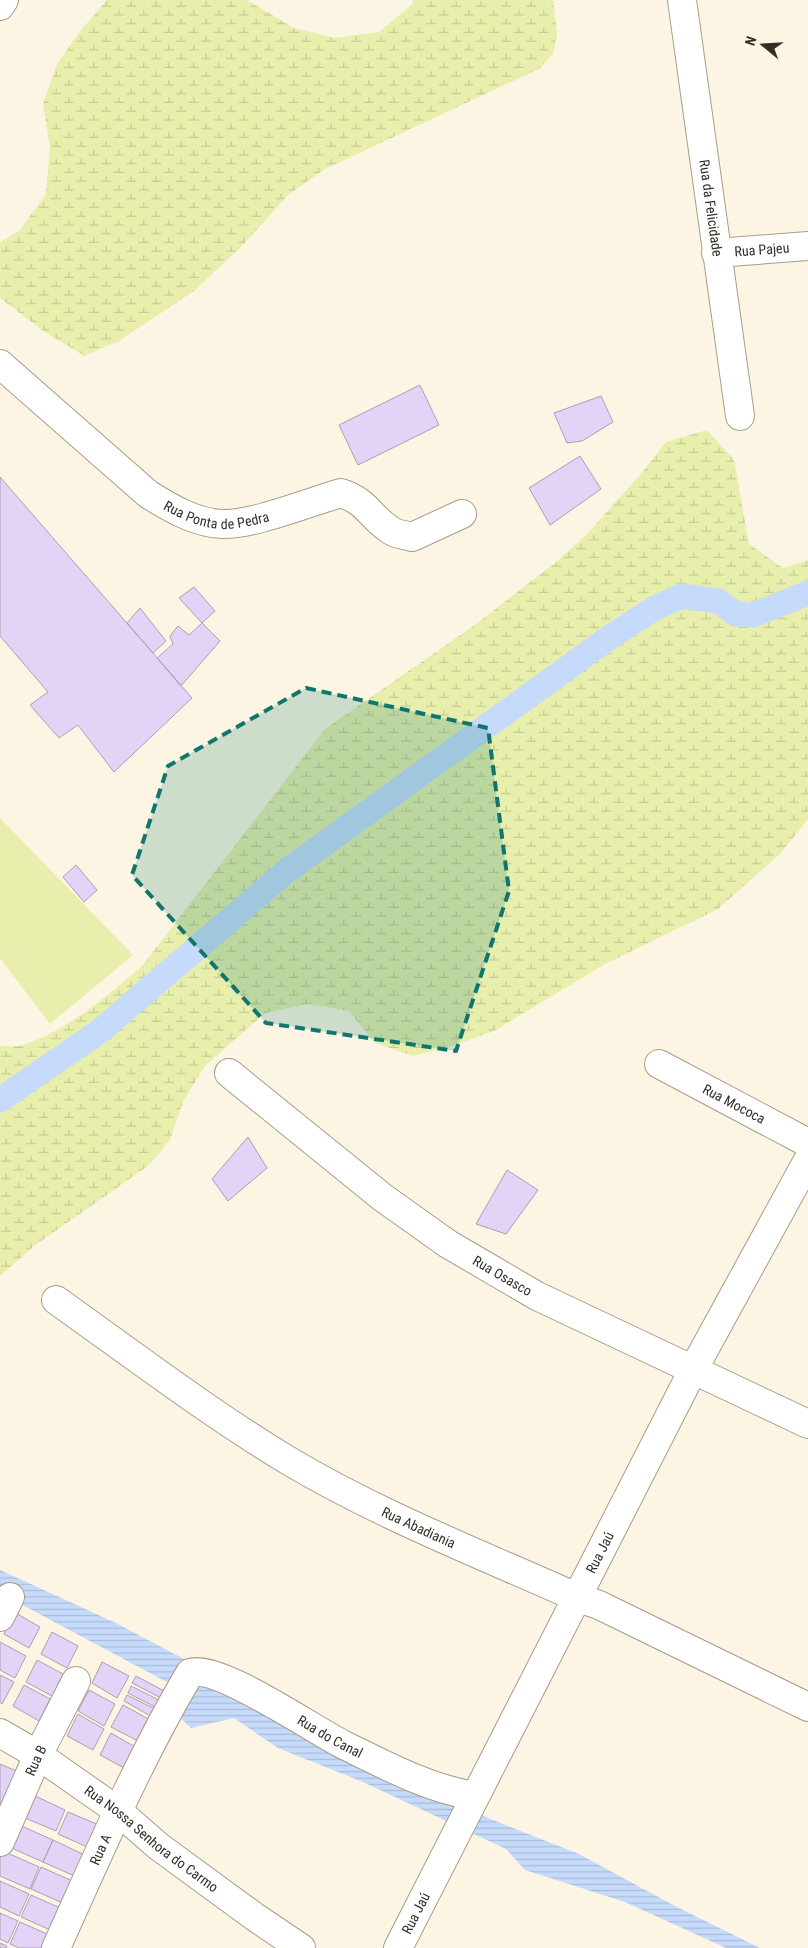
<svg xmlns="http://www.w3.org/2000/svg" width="808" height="1948" font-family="'Roboto Condensed',sans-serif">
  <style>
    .green { fill: #e8eeac }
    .wetland { fill: url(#wetland-marsh) }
    .water { fill: url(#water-rules) }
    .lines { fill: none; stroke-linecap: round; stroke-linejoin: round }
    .canal { stroke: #c6dbfb; stroke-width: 25 }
    .building { fill: #e2d3f7; stroke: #a8a0b4 }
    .minor-casing { stroke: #a79d89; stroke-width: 30 }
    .minor { stroke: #fff; stroke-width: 28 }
    .marked { fill: #0f766e; fill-opacity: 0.2; stroke: #0f766e; stroke-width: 4; stroke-dasharray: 10 6; stroke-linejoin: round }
    .labels { text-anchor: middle; stroke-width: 4; stroke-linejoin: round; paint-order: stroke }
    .street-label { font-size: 14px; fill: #332f27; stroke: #fdf5e3 }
  </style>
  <defs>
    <pattern id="wetland-marsh" width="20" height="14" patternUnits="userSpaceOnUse" patternTransform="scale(1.25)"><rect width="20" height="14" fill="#e8eeac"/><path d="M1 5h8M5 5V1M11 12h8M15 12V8" fill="none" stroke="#c7cc94"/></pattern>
    <pattern id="water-rules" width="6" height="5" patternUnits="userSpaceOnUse" patternTransform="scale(1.25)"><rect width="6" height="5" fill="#c6dbfb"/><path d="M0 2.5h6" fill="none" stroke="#abbcd7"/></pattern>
  </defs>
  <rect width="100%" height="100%" fill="#fdf5e3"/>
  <path class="green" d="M0 818 133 955 50 1024 0 958Z"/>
  <path class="wetland" d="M107 0H247L294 28 335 38 379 32 413 4V0H553L557 33 553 54 539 69 325 169 288 195 243 245 194 291 119 341 84 356 42 330 0 298V242L20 230 46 194 50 147 43 104 57 64 81 30Z
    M707 430 734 460 749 544 783 568 808 560V819L781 853 718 909 605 964 494 1031 455 1045 413 1056 375 1043 349 1011 307 1004 265 1013 205 1066 183 1102 170 1140 148 1166 34 1246 0 1276V1046C7 1046 16 1047 23 1045 67 1031 107 996 142 966L325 729 472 627 555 563 587 534 640 475 666 442Z"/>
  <path class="water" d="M0 1570 116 1623 199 1667 337 1751 493 1820 579 1854 673 1905 760 1948H726L625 1902 525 1870 506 1849 363 1782 278 1748 234 1718 191 1728 175 1713 178 1688 0 1593Z"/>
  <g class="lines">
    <path class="canal" d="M0 1100 100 1031 288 870 610 637 655 608 682 596 718 601 736 614 753 615 808 593"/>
  </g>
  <path class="building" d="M420 385 439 425 358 465 339 425Z
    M601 396 613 422 582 441 567 443 554 413Z
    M580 456 601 489 550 525 529 488Z
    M0 477 192 698 114 772 78 725 59 738 30 705 48 692 0 636Z
    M194 587 215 611 202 623 179 598Z
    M140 608 166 641 153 653 127 623Z
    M202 623 220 641 181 686 157 658 173 644 170 636 178 626 189 635Z
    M76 865 97 890 84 902 63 877Z
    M248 1137 267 1168 228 1201 212 1179Z
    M507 1170 538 1190 506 1234 476 1224Z
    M14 1612 40 1627 29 1648 4 1634Z
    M52 1632 78 1646 67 1668 41 1654Z
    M0 1642 26 1656 15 1678 0 1670Z
    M37 1660 63 1674 52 1696 26 1682Z
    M102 1662 129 1676 117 1698 92 1683Z
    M0 1675 14 1682 2 1704 0 1702Z
    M136 1676 168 1693 163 1699 132 1683Z
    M24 1685 50 1699 39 1721 13 1706Z
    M131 1686 163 1702 159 1709 128 1693Z
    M89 1690 115 1704 104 1726 78 1711Z
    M127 1695 159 1711 154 1718 124 1701Z
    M123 1705 154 1722 142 1743 111 1727Z
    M78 1714 104 1729 93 1750 67 1736Z
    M111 1733 137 1748 126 1769 100 1755Z
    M0 1764 21 1773 6 1809 0 1806Z
    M29 1793 65 1810 56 1831 20 1816Z
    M68 1812 104 1827 94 1850 58 1834Z
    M17 1824 53 1840 43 1862 7 1846Z
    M53 1840 89 1857 79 1878 43 1862Z
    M3 1851 39 1867 30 1889 0 1876V1858Z
    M41 1867 77 1883 67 1905 31 1889Z
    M0 1881 29 1894 19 1916 0 1907Z
    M31 1895 67 1911 57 1933 21 1917Z
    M0 1913 18 1921 8 1943 0 1939Z
    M20 1922 56 1938 51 1948H19L10 1944Z
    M0 1943 7 1946 6 1948H0Z"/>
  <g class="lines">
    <defs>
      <g id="minor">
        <path id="s1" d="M682 0 740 416"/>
        <path d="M0 6 4 0"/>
        <path id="s2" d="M716 253 808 246"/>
        <path id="s3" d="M0 364 148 494C170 508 196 523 222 524 253 525 310 502 341 493 368 502 369 516 389 529 394 534 405 535 412 537L462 514"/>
        <path id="s4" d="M659 1064 808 1143"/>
        <path id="s5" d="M229 1073 382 1197 448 1244 537 1296 808 1424"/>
        <path id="s6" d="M56 1300C133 1355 208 1412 289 1461 380 1515 480 1554 576 1597L599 1605 808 1707"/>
        <path d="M0 1617 10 1597"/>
        <path id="s7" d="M0 1733 38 1755 118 1811 158 1846 255 1917 301 1948"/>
        <path id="s8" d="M0 1842 38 1755 76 1681"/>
        <path id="s9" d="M56 1948C98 1855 138 1761 190 1673 218 1663 315 1731 344 1745 385 1765 429 1789 475 1796"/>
        <path id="s10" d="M398 1948 693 1370 808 1160"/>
      </g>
    </defs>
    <use href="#minor" class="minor-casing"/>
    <use href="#minor" class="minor"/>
  </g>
  <path class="marked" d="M306 688 488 728 509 891 456 1051 266 1023 132 875 168 766Z"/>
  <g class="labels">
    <g class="street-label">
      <text dy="5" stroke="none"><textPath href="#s1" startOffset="210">Rua da Felicidade</textPath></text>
      <text dy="5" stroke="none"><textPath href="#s2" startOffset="46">Rua Pajeu</textPath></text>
      <text dy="5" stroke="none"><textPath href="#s3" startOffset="271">Rua Ponta de Pedra</textPath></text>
      <text dy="5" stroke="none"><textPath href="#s4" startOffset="85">Rua Mococa</textPath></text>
      <text dy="5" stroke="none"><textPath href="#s5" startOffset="341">Rua Osasco</textPath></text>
      <text dy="5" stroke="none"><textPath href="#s6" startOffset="429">Rua Abadiania</textPath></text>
      <text dy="5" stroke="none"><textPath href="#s10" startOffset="444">Rua Jaú</textPath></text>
      <text dy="5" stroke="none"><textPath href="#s9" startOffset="462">Rua do Canal</textPath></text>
      <text dy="5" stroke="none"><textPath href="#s8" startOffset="89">Rua B</textPath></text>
      <text dy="5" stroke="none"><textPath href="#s7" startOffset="185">Rua Nossa Senhora do Carmo</textPath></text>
      <text dy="5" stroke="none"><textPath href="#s9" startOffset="108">Rua A</textPath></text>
      <text dy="5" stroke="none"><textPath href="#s10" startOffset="39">Rua Jaú</textPath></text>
    </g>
  </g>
  <g transform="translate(763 45) rotate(288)" stroke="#fdf5e3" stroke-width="4" paint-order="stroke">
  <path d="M0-4L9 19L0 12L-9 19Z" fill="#332f27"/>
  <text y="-8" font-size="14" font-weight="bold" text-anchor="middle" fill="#332f27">N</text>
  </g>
</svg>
